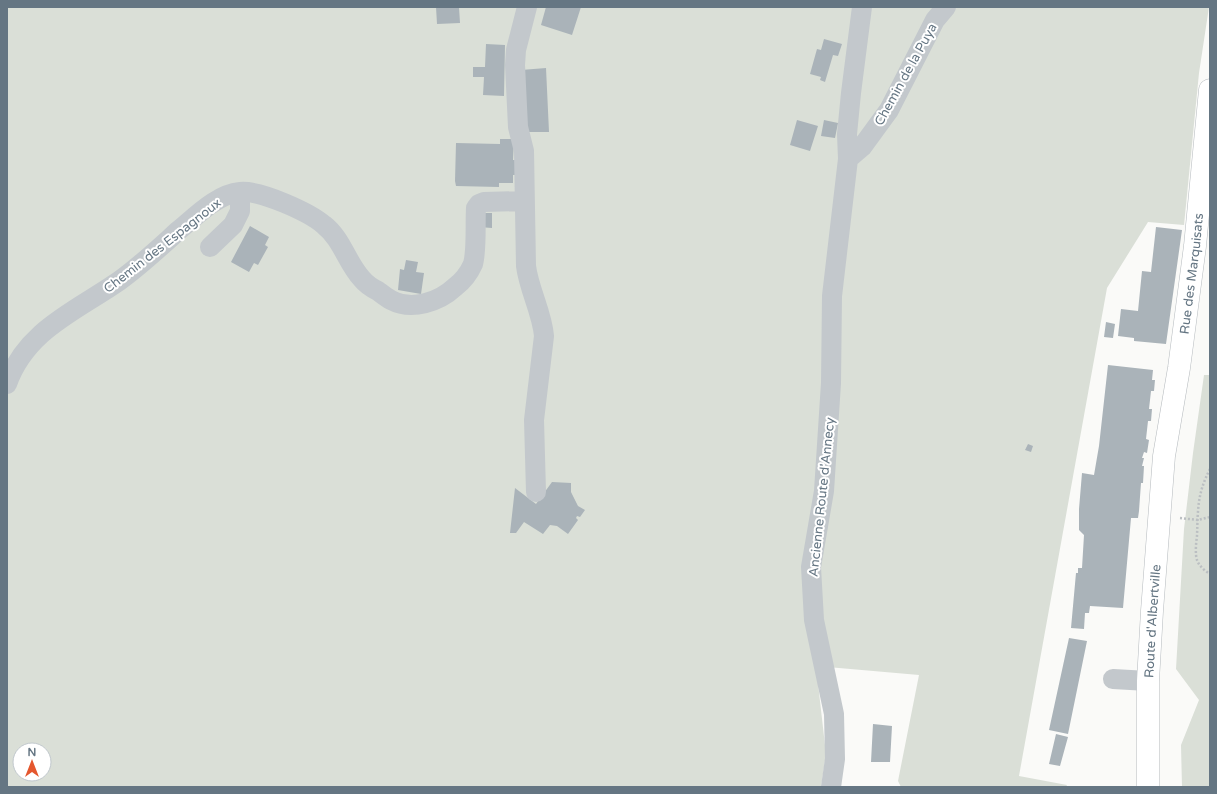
<svg xmlns="http://www.w3.org/2000/svg" width="1217" height="794" font-family="'Varela Round',sans-serif">
  <style>
    .green { fill: #dadfd7; fill-rule: evenodd }
    .building { fill: #aab3b9 }
    .lines { fill: none; stroke-linecap: round; stroke-linejoin: round }
    .major-casing { stroke: #b5babe; stroke-width: 23 }
    .path { stroke: #bbbfc2; stroke-width: 2.5; stroke-dasharray: 2 2; stroke-linecap: butt }
    .minor { stroke: #c3c8cc; stroke-width: 20 }
    .major { stroke: #fff; stroke-width: 22 }
    .labels { text-anchor: middle; stroke-width: 4; stroke-linejoin: round; paint-order: stroke }
    .street-label { font-size: 13px; fill: #657683; stroke: #fff }
  </style>
  <rect width="100%" height="100%" fill="#fafaf8"/>
  <path class="green" d="M7 7H1209L1199 73 1184 225 1148 222 1107 288 1019 776 1067 785 1066 787H901L898 781 919 675 816 666 826 754 821 787H7ZM20 750H44V774H20Z
    M1204 375H1210V787H1182L1181 745 1199 700 1176 669 1184 529 1193 453Z"/>
  <path class="building" d="M436 7H459L460 23 437 24Z
    M546 7H581L572 35 541 25Z
    M824 39 842 44 838 56 833 55 825 82 820 80 821 77 810 74 817 49 821 50Z
    M486 44 505 45 504 96 483 95 484 77H473V67H485Z
    M546 68 549 132H526L521 70Z
    M797 120 818 126 810 151 790 145Z
    M824 120 838 123 835 138 821 136Z
    M500 139H514L513 160H518V175H513V183H499V187L456 186 455 181 456 143 500 144Z
    M479 213H492V228L479 227Z
    M250 226 269 237 265 245 268 247 258 265 254 263 249 272 231 262Z
    M1156 227 1182 230 1166 344 1134 341V338L1118 336 1121 309 1138 311 1142 271 1151 272Z
    M406 260 418 262 416 272 424 273 421 294 398 290 400 269 404 270Z
    M1106 322 1115 324 1113 338 1104 337Z
    M1108 365 1153 370 1152 380H1155L1154 391H1151L1149 409H1152L1151 421H1148L1146 439 1149 440 1147 453 1144 452 1142 458H1144L1142 466H1144L1143 483H1141L1139 511 1138 518H1131L1123 608 1090 606 1089 613H1085L1084 629 1071 628 1076 573H1078V568H1082L1084 535 1079 530V509L1082 473 1094 475 1099 446Z
    M1028 444 1033 446 1031 452 1025 450Z
    M552 482 571 483V492L578 506 585 510 580 517 577 516 576 518 578 520 568 534 557 526 550 525 543 534 524 522 516 533H510L515 488 536 504Z
    M1069 638 1087 641 1068 734 1049 730Z
    M873 724 892 726 890 762H871Z
    M1056 734 1068 737 1060 766 1049 764Z"/>
  <g class="lines">
    <defs>
      <g id="major">
        <path id="s1" d="M1148 787V681L1152 611 1164 456 1179 368 1195 246 1210 90"/>
      </g>
    </defs>
    <use href="#major" class="major-casing"/>
    <path class="path" d="M1210 469C1197 494 1198 509 1197 536 1196 543 1195 554 1197 560 1199 566 1205 571 1210 574
      M1180 518 1198 520 1210 517"/>
    <path class="minor" d="M527 7 516 50 515 65 518 127 524 151 526 266C529 290 542 312 544 336L534 420 536 492
      M848 159 862 147 889 110 935 20 946 7
      M210 247 233 225 240 211V192
      M7 384C26 330 76 311 119 281 140 266 159 248 179 230 196 216 217 194 240 192 260 190 309 212 324 225 342 239 347 263 362 279 366 284 372 288 378 291 382 294 387 298 391 300 412 311 439 302 455 287 463 281 469 273 473 264 477 250 475 223 476 208L479 204 484 202 524 201
      M1113 679 1148 681
      M831 787 835 759 834 714 814 620 811 567 824 491 831 383 832 296 848 159 847 134 851 93 862 7"/>
    <use href="#major" class="major"/>
  </g>
  <g class="labels">
    <g class="street-label">
      <text transform="translate(905 74) rotate(-61)" y="5">Chemin de la Puya</text>
      <text transform="translate(162 245) rotate(-38)" y="5">Chemin des Espagnoux</text>
      <text dy="5" stroke="none"><textPath href="#s1" startOffset="516">Rue des Marquisats</textPath></text>
      <text transform="translate(821 497) rotate(-84)" y="5">Ancienne Route d'Annecy</text>
      <text dy="5" stroke="none"><textPath href="#s1" startOffset="166">Route d'Albertville</textPath></text>
    </g>
  </g>
  <rect width="1217" height="794" fill="none" stroke="#657683" stroke-width="16"/>
  <g transform="translate(32 762)"><circle r="19" fill="#ffffff" stroke="#c1c8cd"/>
  <path d="M0-3L7 15L0 10L-7 15Z" fill="#e4572e"/>
  <text y="-6" font-size="11" font-weight="bold" text-anchor="middle" fill="#657683">N</text>
  </g>
</svg>
